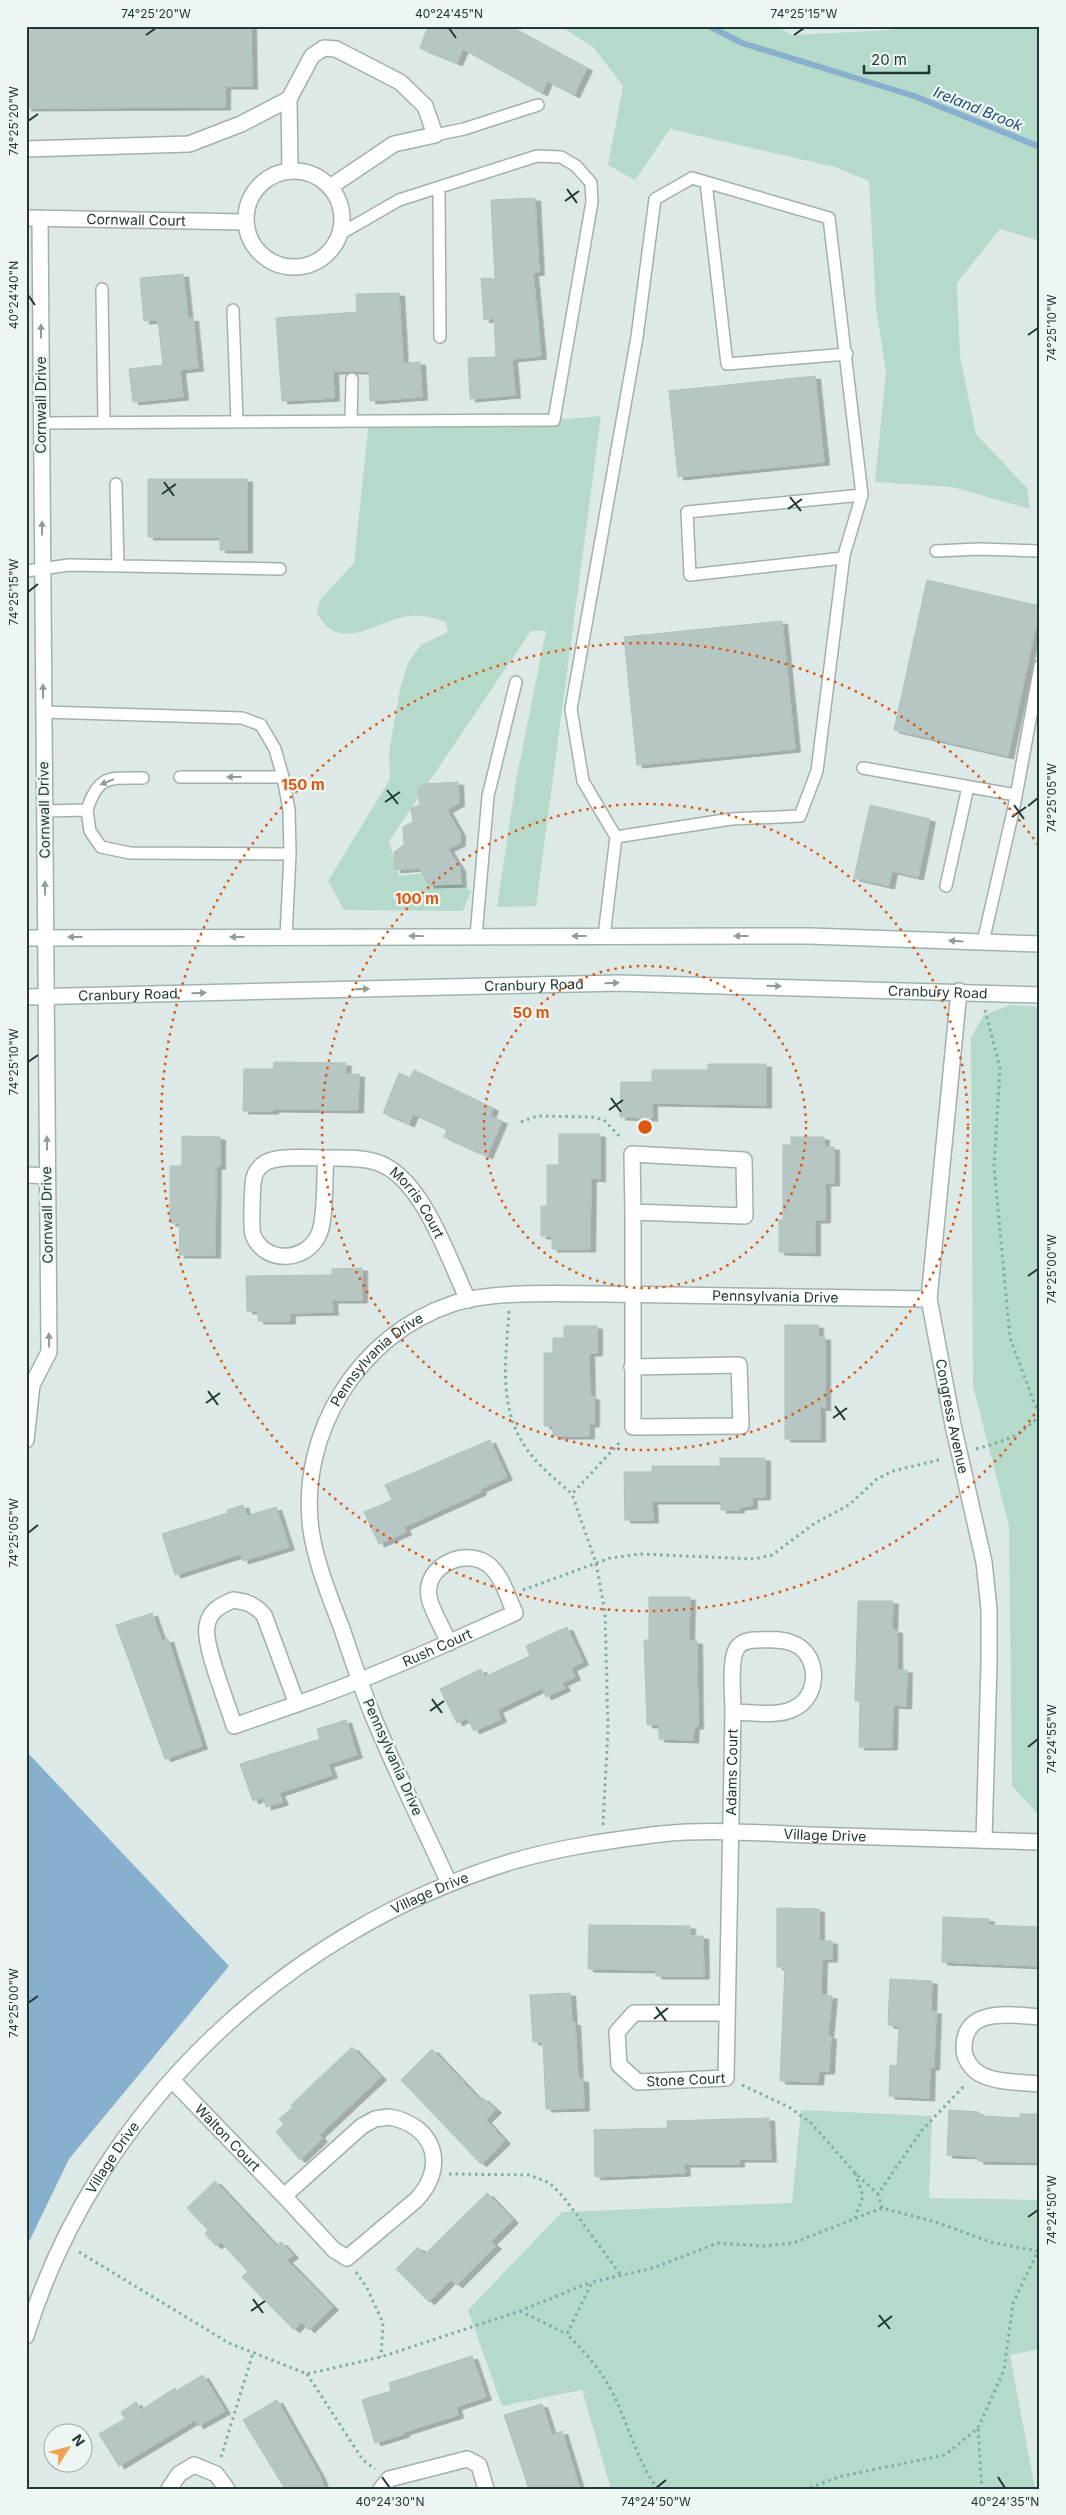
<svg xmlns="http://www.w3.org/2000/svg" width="1066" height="2515" font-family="Inter,sans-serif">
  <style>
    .green { fill: #b6dac9 }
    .water { fill: #86b0ce }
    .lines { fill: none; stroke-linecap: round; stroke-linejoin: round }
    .stream { stroke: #86b0ce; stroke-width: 6 }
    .building { fill: #b6c6c3; stroke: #b0c2bf; filter: url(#shadow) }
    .lane-casing { stroke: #a1b0af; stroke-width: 14 }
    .street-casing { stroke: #a1b0af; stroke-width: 18 }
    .secondary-casing { stroke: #9db4b2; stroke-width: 18 }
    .path { stroke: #7eacaa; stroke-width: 3; stroke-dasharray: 2.5 4; stroke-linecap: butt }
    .lane { stroke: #fff; stroke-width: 11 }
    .street { stroke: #fff; stroke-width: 15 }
    .secondary { stroke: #fff; stroke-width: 15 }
    .oneway { fill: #909c9c }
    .ticks { fill: none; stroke: #203838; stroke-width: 2 }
    .ring { fill: none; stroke: #de570e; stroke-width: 2.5; stroke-dasharray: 2.5 5 }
    .labels { text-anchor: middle; stroke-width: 4.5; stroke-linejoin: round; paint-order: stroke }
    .street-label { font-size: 14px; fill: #203838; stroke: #eef6f4 }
    .water-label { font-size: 15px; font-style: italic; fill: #1c4d72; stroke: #eef6f4 }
    .centre { fill: #de570e; stroke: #eef6f4; stroke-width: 2.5 }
    .ring-label { font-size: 15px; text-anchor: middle; font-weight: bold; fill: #de570e; stroke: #eef6f4; stroke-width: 4.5; stroke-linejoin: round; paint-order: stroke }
    .neatline { fill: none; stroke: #203838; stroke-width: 2 }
    .ticks-label { font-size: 12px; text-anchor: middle; fill: #203838 }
  </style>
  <defs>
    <filter id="shadow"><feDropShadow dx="5.5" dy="3" stdDeviation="0" flood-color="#0004"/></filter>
  </defs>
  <rect width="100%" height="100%" fill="#dde9e7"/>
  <path class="green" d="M560 26H777L792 35 891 30 893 26H1040V241L1000 229 957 283 960 356 976 434 1027 488 1030 509 952 487 875 482 886 372 876 308 869 181 835 167 670 129 635 180 608 165 623 86 594 48Z
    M601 416 536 906 497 907 516 781 546 631H531L389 841 399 876 436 871 471 891 463 911 344 910 328 881 390 779 389 752 400 689 408 663 421 645 448 632 446 622C436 618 420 614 408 616 375 621 340 655 317 613L320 600 354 563 369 420H554Z
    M1010 1005 1040 1007V1816L1012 1786 1009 1526 973 1386 971 1037 984 1015Z
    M801 2110 932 2116 929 2198 1040 2200V2349L1010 2355 1035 2489H611L582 2390 502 2406 468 2310 562 2212 792 2203Z"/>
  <path class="water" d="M26 1751 229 1966 69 2159 26 2248Z"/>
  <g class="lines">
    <path class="stream" d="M709 26 742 43 914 96 1040 147"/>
  </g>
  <path class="building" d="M26 26H251L252 86H225V107L26 108Z
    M428 26H510L587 68 574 95 547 81 542 93 463 49 457 63 420 48Z
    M535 198 539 272 533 273 541 356 512 359 515 395 470 399 468 358 496 357 494 318 484 320 481 278 495 279 491 200Z
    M183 274 188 319 193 318 198 368 180 370 183 397 133 402 129 369 163 365 158 320 144 321 140 278Z
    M399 293 403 363 420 362 422 397 370 401 369 371H333L334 398 282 401 276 318 357 312 356 294Z
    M815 376 824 462 678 477 669 391Z
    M148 479H247V550H220V537H148Z
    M927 580 1040 606 1008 756 894 730Z
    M782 621 795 749 637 765 624 637Z
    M458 782 459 803 447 810 460 833V843L448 849 460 868 461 884 429 885 419 868 395 870 394 852 404 845 403 827 413 822 411 808 420 805 418 788 425 784Z
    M870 805 930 819 918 877 892 871 889 886 854 878Z
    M274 1062 346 1063 345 1074H359L358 1110 273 1109V1111H243L244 1069H273Z
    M708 1064H766V1105L652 1103V1118L620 1117 621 1082H652V1070H708Z
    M414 1070 493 1108 490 1116 502 1121 487 1156 444 1137 447 1129 413 1114 409 1124 383 1113 399 1073 410 1078Z
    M559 1134H600V1179L591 1178 590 1249H552V1236H541V1206H547V1165H559Z
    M182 1136 220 1137V1166H216L215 1255H179L180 1223H170V1166H182Z
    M791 1137H824V1147H834V1183H825V1220H815V1253L779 1252V1220H783V1145H791Z
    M362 1268V1300H332L333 1312 290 1313V1321H258V1311H247L246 1276 332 1275V1269Z
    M785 1325H818V1337H825V1408L820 1407V1439H785Z
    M564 1326H597V1353H589L590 1396 594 1397V1424H589V1436H553V1426H544V1353H553V1338H564Z
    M490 1440 507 1477 480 1489 481 1492 404 1527 406 1532 379 1544 364 1512 392 1500 385 1485Z
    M720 1458H765V1497H752V1506L739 1507V1510H721V1501H652L653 1520H625L624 1472H652V1466H720Z
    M243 1505 247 1516 276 1507 289 1547 243 1561 241 1554 175 1575 162 1534 228 1513 227 1510Z
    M649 1597H690L689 1641H697L698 1726H694L693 1740 659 1739V1725H647L644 1640H649Z
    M858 1601H893L892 1630H897V1670H907L906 1706 893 1705 892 1747H859L860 1701H855Z
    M152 1613 162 1641 168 1639 202 1746 165 1759 116 1625Z
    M567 1627 583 1662 571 1668 575 1677 562 1683 565 1688 546 1697 542 1688 497 1710 501 1719 474 1731 467 1718 457 1723 440 1689 481 1669 484 1677 530 1656 526 1646Z
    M346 1720 357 1755 328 1764 332 1775 279 1793 283 1802 266 1807 263 1797 253 1801 240 1764 320 1739 317 1729Z
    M777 1908 819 1909V1941H832V1959H822L821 1995 832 1996 828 2036H831L829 2071H819L818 2082 780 2081 785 1967H777Z
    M943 1917 989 1919V1925L1040 1927V1966L942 1962Z
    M589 1925 690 1926V1936H703L704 1976H656V1970L588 1969Z
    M890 1979 932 1981 931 2011H936L934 2067H930L929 2098 889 2096 890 2065 897 2066 899 2026 888 2025Z
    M570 1993 572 2023 575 2022 578 2079H583L584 2108 546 2109 543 2042H533L530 1995Z
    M352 2047 381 2077 319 2135 322 2139 300 2160 276 2132 284 2124 279 2119 293 2107 291 2105Z
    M432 2049 480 2100 483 2098 496 2110 486 2120 505 2141 481 2164 401 2080Z
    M949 2110 979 2112V2116L1020 2118V2114H1040V2162L978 2161V2156L947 2155Z
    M769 2118 771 2159H739V2164H684L685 2173 595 2177 594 2130 668 2128 667 2121Z
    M215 2181 276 2246 281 2242 293 2255 287 2260 333 2307 309 2330 302 2322 294 2330 262 2298 242 2277 248 2272 221 2242 216 2246 205 2234 208 2230 187 2208Z
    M487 2193 513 2220 491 2242 496 2246 457 2285 451 2280 429 2302 396 2269 418 2247 425 2254Z
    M472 2356 486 2397 456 2407 458 2415 404 2432V2434L375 2443 362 2400 391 2391 389 2383Z
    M203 2375 225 2411 198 2426 195 2420 119 2466 99 2434 125 2419 121 2412 136 2402 141 2410 175 2388 176 2391Z
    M277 2400 319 2474 325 2489H285L243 2420Z
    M542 2404 552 2435 562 2431 580 2489H529L504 2415Z"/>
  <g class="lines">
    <defs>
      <path id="lane" d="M435 135 464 129 538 105
        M706 182 727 364 847 354
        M439 189 440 337
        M102 289 104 422
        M233 310 237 422
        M351 420 352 379
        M41 423 554 420 592 202 591 183 576 166 561 157 537 156 399 200 340 234
        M116 484 118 566
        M936 551 979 549 1040 551
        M843 558 690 575 687 512 862 495
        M26 571 69 565 280 569
        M43 712 242 718 261 725 275 749 283 777 289 810 290 854 286 937
        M863 768 1016 795
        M180 777H283
        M87 810C98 775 109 778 143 778
        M44 811 87 810 90 831 101 847 130 853 290 854
        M946 886 968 787
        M476 936 488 796 516 682
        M604 936 616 837 583 781 571 709 637 337 655 199 692 178 829 218 862 495 844 555 817 771 800 816 731 819 616 837
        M983 942 1014 807 1040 666"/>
      <g id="street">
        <path d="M289 99 290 171"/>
        <path d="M26 149 189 144 241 124 289 99 312 56 324 48 336 49 400 82 425 106 435 135 394 144 330 187"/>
        <circle cx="294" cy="219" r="48"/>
        <path id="s1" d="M26 218 246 222"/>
        <path id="s2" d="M959 991 929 1299 953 1425 984 1562 989 1609V1664L984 1840"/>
        <path d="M632 1154 744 1160 745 1216 633 1212Z"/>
        <path d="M326 1158C324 1177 326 1219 319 1234 307 1262 265 1265 253 1235 251 1229 252 1185 254 1178 255 1172 260 1166 265 1163 278 1155 310 1158 326 1158Z"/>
        <path id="s3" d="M326 1158C342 1158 359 1157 376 1162 422 1176 448 1258 468 1300"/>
        <path d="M632 1367 739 1365 741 1426 633 1427V1212"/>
        <path d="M26 1440 32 1385 49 1352 40 218"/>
        <path d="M233 1600C247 1602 254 1604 264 1615L297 1704 234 1726C228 1704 203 1645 207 1626 209 1611 221 1605 233 1600Z"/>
        <path d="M754 1640C766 1640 780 1638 792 1643 820 1653 821 1697 793 1709 776 1717 751 1712 733 1712 733 1697 729 1660 737 1648 741 1642 747 1641 754 1640Z"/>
        <path id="s4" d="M297 1704C372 1678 443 1645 515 1613 508 1598 503 1578 490 1566 468 1546 423 1565 429 1597 431 1610 444 1630 449 1643"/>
        <path id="s5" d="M449 1883C424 1828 396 1772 373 1716 361 1687 352 1658 342 1629 330 1597 316 1564 311 1530 298 1433 359 1335 452 1304 493 1290 562 1294 607 1294 714 1295 822 1298 929 1299"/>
        <path id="s6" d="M727 2013H634L617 2032 619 2065 638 2082 726 2078 733 1712"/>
        <path d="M1040 2017C1012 2015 963 2006 964 2049 964 2058 971 2069 980 2074 997 2083 1021 2082 1040 2084"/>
        <path id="s7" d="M172 2080 284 2196"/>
        <path d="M389 2117C435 2125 448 2167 416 2200L347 2258 334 2250 284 2196 362 2126 375 2119Z"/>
        <path id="s8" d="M26 2336C96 2108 288 1929 514 1861 562 1847 612 1840 661 1834 710 1829 761 1833 810 1835 886 1837 963 1840 1040 1842"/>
        <path d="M169 2489 179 2474 194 2465 216 2474 227 2489"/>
        <path d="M381 2489 389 2479 467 2459 479 2465 486 2489"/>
      </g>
      <g id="secondary">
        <path d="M26 938 809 936 1040 944"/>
        <path id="s9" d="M26 997 619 983 1040 995"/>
        <path d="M26 1175 47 1176"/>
      </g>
    </defs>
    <use href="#lane" class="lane-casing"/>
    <use href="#street" class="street-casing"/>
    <use href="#secondary" class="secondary-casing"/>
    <path class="path" d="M985 1010 1000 1068 994 1166 1010 1338 1035 1405 1040 1412
      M521 1122 537 1116 592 1117 604 1120 622 1139
      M509 1311C505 1369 496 1421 541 1466 551 1476 562 1485 572 1494
      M976 1449C1002 1442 1021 1436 1040 1415
      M523 1590 610 1558 640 1554 754 1559 772 1555 815 1523 849 1505 877 1479 893 1471 943 1459
      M603 1825 608 1729 605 1612 596 1563 572 1494 621 1441
      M742 2085 789 2107 811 2123 855 2173 878 2194
      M855 2173 863 2196 855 2218
      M449 2174 529 2175 550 2183 565 2199 621 2275
      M882 2208 878 2194 922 2130 965 2085
      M79 2252 229 2343 307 2374 381 2357 520 2311 591 2282
      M356 2272 367 2288 383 2323 381 2357
      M520 2311 567 2334
      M307 2374 363 2460 375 2469
      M978 2429 982 2489
      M221 2457 253 2353
      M658 2489C635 2459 628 2421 610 2388 599 2367 583 2351 567 2334L592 2282 653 2268 718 2243 764 2246 793 2243 882 2208 939 2223 990 2242 1038 2251 1013 2303 1004 2370 978 2428 945 2455 842 2476 806 2489"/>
    <use href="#lane" class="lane"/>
    <use href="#street" class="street"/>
    <use href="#secondary" class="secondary"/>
  </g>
  <defs><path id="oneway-solid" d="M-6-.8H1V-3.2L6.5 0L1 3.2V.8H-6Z" transform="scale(1.25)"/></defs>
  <g class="oneway">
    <use href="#oneway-solid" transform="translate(41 331) rotate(-90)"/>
    <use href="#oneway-solid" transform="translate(42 528) rotate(-90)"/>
    <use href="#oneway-solid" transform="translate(43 691) rotate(-90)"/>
    <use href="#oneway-solid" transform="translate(234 777) rotate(180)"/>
    <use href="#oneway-solid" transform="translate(107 782) rotate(158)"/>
    <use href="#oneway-solid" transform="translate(45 888) rotate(-91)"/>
    <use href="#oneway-solid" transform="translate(416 936) rotate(180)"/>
    <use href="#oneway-solid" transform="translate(579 936) rotate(180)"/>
    <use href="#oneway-solid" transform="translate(741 936) rotate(180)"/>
    <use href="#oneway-solid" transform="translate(75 937) rotate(-180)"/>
    <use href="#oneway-solid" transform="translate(237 937) rotate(180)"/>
    <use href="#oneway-solid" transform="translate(956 941) rotate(-177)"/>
    <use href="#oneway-solid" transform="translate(612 983) rotate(-1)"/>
    <use href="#oneway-solid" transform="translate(774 986) rotate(1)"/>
    <use href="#oneway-solid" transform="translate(362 989) rotate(-1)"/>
    <use href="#oneway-solid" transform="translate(199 993) rotate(-1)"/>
    <use href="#oneway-solid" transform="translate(47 1143) rotate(-90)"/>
    <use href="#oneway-solid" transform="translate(49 1340) rotate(-91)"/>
  </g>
  <path class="ticks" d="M449 28 456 38M146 35 156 28M794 35 804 28M28 121 38 114M567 189 577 203M565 201 579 191M28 295 35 305M1028 335 1038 328M164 482 174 496M162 494 176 484M790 497 801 511M788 509 802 499M28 592 38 584M387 790 398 804M385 802 400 792M1014 805 1024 819M1028 806 1038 798M1012 817 1026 807M28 1062 38 1055M611 1098 621 1112M609 1110 623 1100M1028 1276 1038 1269M208 1391 218 1405M206 1403 220 1393M835 1406 845 1420M833 1418 847 1408M28 1533 38 1525M432 1699 442 1713M430 1711 444 1701M1028 1747 1038 1739M28 2003 38 1996M656 2007 666 2021M654 2019 668 2008M1028 2217 1038 2210M253 2299 263 2313M251 2311 265 2301M879 2315 890 2329M878 2327 892 2316M382 2477 390 2488M998 2477 1005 2488M656 2488 666 2480"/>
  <g class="ring">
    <circle cx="645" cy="1127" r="161"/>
    <circle cx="645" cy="1127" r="323"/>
    <path d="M1039 1408A484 484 0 1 1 1039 846"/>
  </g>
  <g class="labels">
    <g class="street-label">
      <text dy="5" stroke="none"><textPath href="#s1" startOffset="110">Cornwall Court</textPath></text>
      <text transform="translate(41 405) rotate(-90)" y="5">Cornwall Drive</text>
      <text transform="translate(44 810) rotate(-91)" y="5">Cornwall Drive</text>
      <text dy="5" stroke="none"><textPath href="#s9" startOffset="508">Cranbury Road</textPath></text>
      <text dy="5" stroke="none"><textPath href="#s9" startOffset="912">Cranbury Road</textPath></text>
      <text dy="5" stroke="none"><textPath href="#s9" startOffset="102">Cranbury Road</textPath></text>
      <text dy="5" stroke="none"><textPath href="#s3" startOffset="110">Morris Court</textPath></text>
      <text transform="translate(47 1215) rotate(-91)" y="5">Cornwall Drive</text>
      <text dy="5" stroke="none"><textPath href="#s5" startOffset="992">Pennsylvania Drive</textPath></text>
      <text dy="5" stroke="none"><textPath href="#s5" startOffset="572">Pennsylvania Drive</textPath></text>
      <text dy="5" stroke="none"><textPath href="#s2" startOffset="429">Congress Avenue</textPath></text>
      <text dy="5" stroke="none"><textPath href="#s4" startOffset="151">Rush Court</textPath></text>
      <text transform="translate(393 1757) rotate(66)" y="5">Pennsylvania Drive</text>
      <text dy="5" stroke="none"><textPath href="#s6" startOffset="571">Adams Court</textPath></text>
      <text dy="5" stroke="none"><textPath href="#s8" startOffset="1022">Village Drive</textPath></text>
      <text dy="5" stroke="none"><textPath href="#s8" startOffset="618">Village Drive</textPath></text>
      <text dy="5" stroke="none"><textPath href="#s6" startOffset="225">Stone Court</textPath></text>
      <text dy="5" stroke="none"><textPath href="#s7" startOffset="80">Walton Court</textPath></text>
      <text dy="5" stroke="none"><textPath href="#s8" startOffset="199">Village Drive</textPath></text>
    </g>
    <g class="water-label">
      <text transform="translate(978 109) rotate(22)" y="5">Ireland Brook</text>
    </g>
  </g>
  <circle cx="645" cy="1127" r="8" class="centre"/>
  <g class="ring-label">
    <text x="303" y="790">150 m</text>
    <text x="417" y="904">100 m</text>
    <text x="531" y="1018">50 m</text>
  </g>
  <rect width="1066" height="2515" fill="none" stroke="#eef6f4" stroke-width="55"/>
  <g transform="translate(68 2448) rotate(54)"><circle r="24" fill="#eef6f4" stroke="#9caaa9"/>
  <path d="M0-4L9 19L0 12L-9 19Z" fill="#efa356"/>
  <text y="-8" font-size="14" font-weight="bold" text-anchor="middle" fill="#203838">N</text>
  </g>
  <path d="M864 65v8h65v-8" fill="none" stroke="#203838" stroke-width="2.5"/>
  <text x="871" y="65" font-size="15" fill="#203838" stroke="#eef6f4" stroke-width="4" paint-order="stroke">20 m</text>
  <rect x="28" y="28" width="1010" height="2460" class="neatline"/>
  <g class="ticks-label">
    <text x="156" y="18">74°25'20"W</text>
    <text x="449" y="18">40°24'45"N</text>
    <text x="804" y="18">74°25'15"W</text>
    <text transform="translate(14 121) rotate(-90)" y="4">74°25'20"W</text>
    <text transform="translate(14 295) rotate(-90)" y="4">40°24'40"N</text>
    <text transform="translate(1052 328) rotate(-90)" y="4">74°25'10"W</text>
    <text transform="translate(14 592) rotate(-90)" y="4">74°25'15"W</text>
    <text transform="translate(1052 798) rotate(-90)" y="4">74°25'05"W</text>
    <text transform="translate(14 1062) rotate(-90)" y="4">74°25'10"W</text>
    <text transform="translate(1052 1269) rotate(-90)" y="4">74°25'00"W</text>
    <text transform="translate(14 1533) rotate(-90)" y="4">74°25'05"W</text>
    <text transform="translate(1052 1739) rotate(-90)" y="4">74°24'55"W</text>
    <text transform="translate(14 2003) rotate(-90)" y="4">74°25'00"W</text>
    <text transform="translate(1052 2210) rotate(-90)" y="4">74°24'50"W</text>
    <text x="390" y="2506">40°24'30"N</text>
    <text x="656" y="2506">74°24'50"W</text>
    <text x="1005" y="2506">40°24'35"N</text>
  </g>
</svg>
